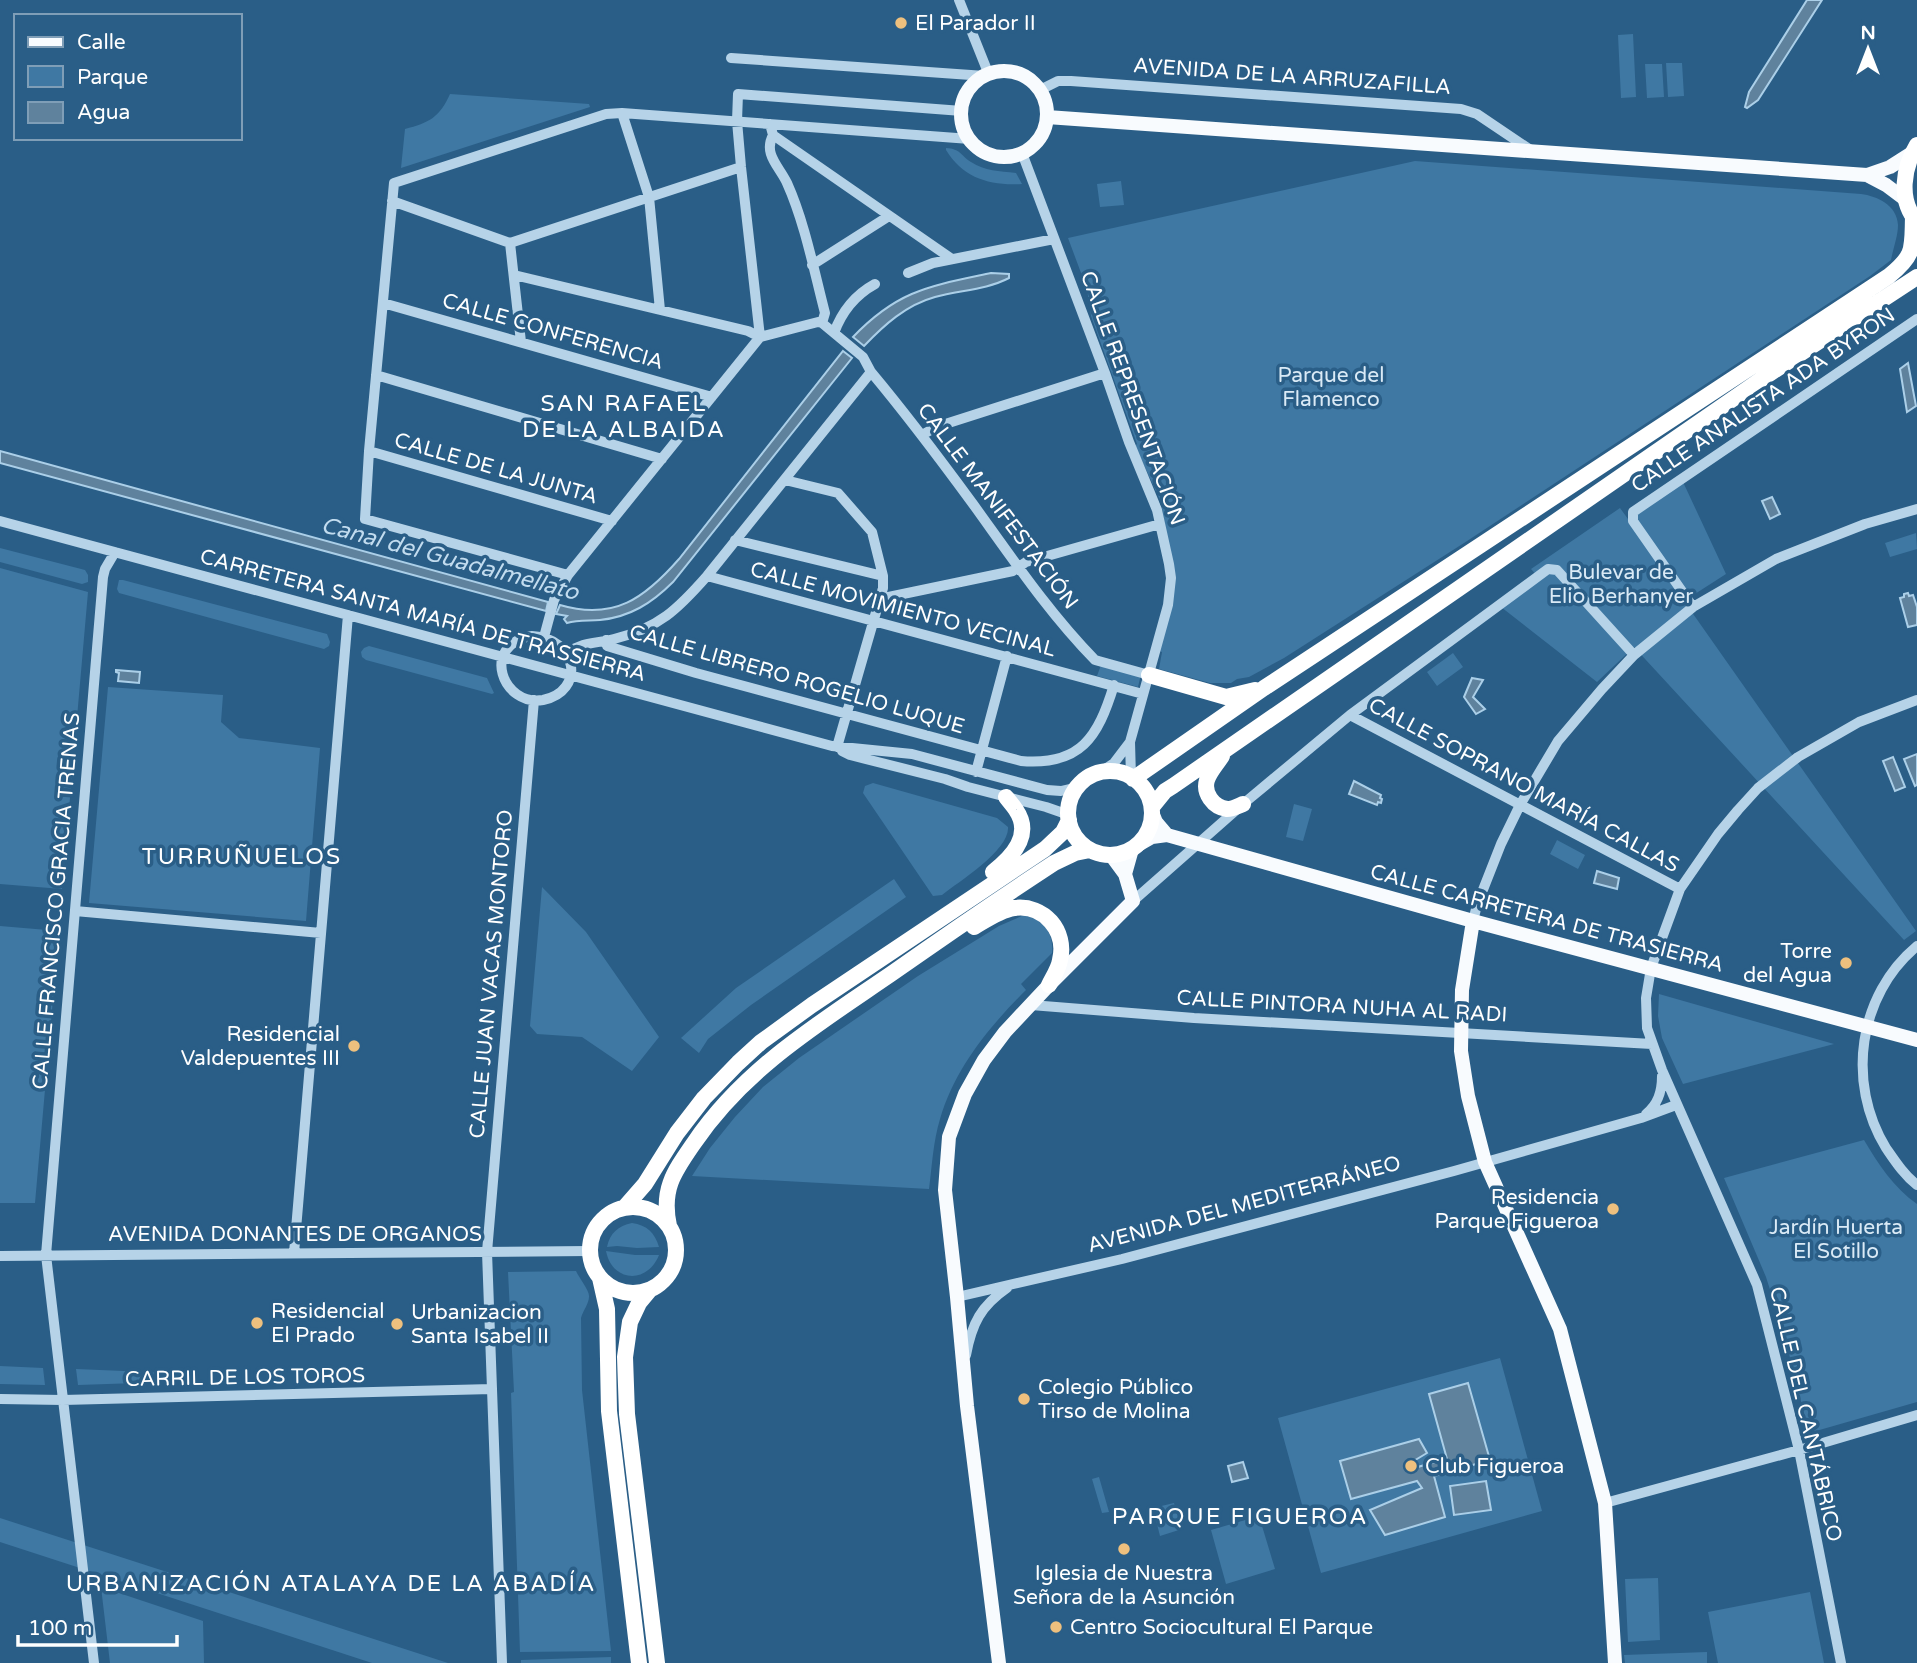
<svg xmlns="http://www.w3.org/2000/svg" width="1917" height="1663" font-family="'Varela Round',sans-serif">
  <style>
    .green { fill: #3f78a3 }
    .water { fill: #5f829d; stroke: #abcfe8; stroke-width: 2 }
    .lines { fill: none; stroke-linecap: round; stroke-linejoin: round }
    .minor { stroke: #b6d3e8; stroke-width: 10 }
    .major { stroke: #f8fbfe; stroke-width: 14 }
    .highway { stroke: #fff; stroke-width: 16 }
    .poi-dot { fill: #eec07e; stroke: #2a5e87; stroke-width: 2.5 }
    .labels { text-anchor: middle; stroke-width: 7; stroke-linejoin: round; paint-order: stroke }
    .poi-label { font-size: 21px; fill: #fff; stroke: #2a5e87; text-anchor: start }
    .street-label { font-size: 21px; fill: #fff; stroke: #2a5e87 }
    .park-label { font-size: 21px; fill: #daeaf6; stroke: #2a5e87 }
    .neighbourhood-label { font-size: 23px; letter-spacing: 2px; fill: #fff; stroke: #2a5e87 }
    .water-label { font-size: 23px; font-style: italic; fill: #c2dcef; stroke: #2a5e87 }
  </style>
  <rect width="100%" height="100%" fill="#2a5e87"/>
  <path class="green" d="M1633 34 1636 97 1621 98 1618 35Z
    M1666 63H1682L1684 96 1668 97Z
    M1645 64H1662L1664 97 1647 98Z
    M450 94 589 104 590 107 401 168 405 129C429 123 440 117 450 94Z
    M946 148C961 149 960 155 971 162 985 171 999 171 1016 173L1022 184C990 186 963 178 946 150Z
    M1415 161 1861 194C1877 196 1897 205 1898 225 1898 236 1893 249 1891 260L1870 276 1464 543 1284 658 1249 677 1237 679 1231 683H1210L1159 669 1162 652 1159 651 1173 597 1165 526 1161 502 1135 446 1137 444 1091 316 1087 289 1068 238Z
    M1121 181 1124 205 1100 207 1097 184Z
    M1683 482 1726 574 1684 601 1916 931 1904 940 1634 647 1597 682 1501 607 1540 579 1531 569 1620 508 1628 519Z
    M1916 533 1917 549 1890 557 1885 543Z
    M0 548 85 570 88 575V582L82 584 0 562Z
    M0 568 88 592 62 889 0 884Z
    M119 580H123L327 634 330 642 329 646 324 649 119 593 117 589Z
    M369 646 487 678 494 693 492 694 366 660 362 657 361 652 364 648Z
    M1453 653 1463 667 1437 686 1427 672Z
    M1101 665 1141 674 1138 687 1097 676Z
    M108 687 223 695 221 722 239 738 320 748 306 921 89 903Z
    M873 783 997 818 1008 827C1010 850 960 881 942 895L933 896 863 793 865 786Z
    M1294 804 1312 809 1303 841 1286 837Z
    M1557 840 1585 855 1578 869 1550 854Z
    M894 879 906 897 751 1005 708 1039 699 1053 681 1038 736 988Z
    M542 887 586 932 659 1037 632 1071 582 1037 537 1034 530 1026Z
    M1024 915C1043 920 1054 932 1052 953L1021 984 1026 990C989 1027 955 1068 940 1119 933 1142 932 1166 929 1189L692 1176 710 1148 735 1117 763 1087 799 1058 918 976 999 926Z
    M0 926 59 931 35 1203H0Z
    M1659 994 1834 1044 1683 1084 1662 1038 1658 1016Z
    M1864 1140C1879 1165 1893 1187 1917 1204V1402L1809 1433 1784 1334 1766 1277 1724 1178Z
    M632 1223C647 1225 655 1233 659 1247L637 1248 617 1246 607 1247C610 1233 618 1226 632 1223Z
    M606 1251 635 1255H659C647 1285 612 1282 606 1251Z
    M576 1271C579 1278 590 1291 589 1297 589 1303 583 1311 581 1318L582 1390 611 1651 520 1652 511 1393 514 1392 508 1272Z
    M1500 1358 1542 1511 1321 1573 1278 1418Z
    M0 1366 43 1368 45 1385 0 1384Z
    M76 1369 195 1374 196 1381 78 1385Z
    M1099 1477 1109 1512 1102 1513 1092 1479Z
    M1174 1503 1182 1529 1160 1536 1153 1508Z
    M1259 1516 1275 1569 1226 1584 1211 1530Z
    M0 1518 448 1663H372L0 1542Z
    M1658 1578 1660 1640 1628 1642 1625 1579Z
    M101 1587 203 1621 204 1663H110Z
    M1810 1592 1824 1663H1718L1708 1612Z
    M1707 1652V1663H1625L1624 1655Z
    M611 1657V1663H521V1660Z"/>
  <path class="water" d="M1807 0H1822L1758 100 1747 108 1745 107 1749 92Z
    M991 273 1009 274V278C986 290 960 290 935 297 906 305 884 325 864 346L853 337C898 290 930 286 991 273Z
    M843 351 852 358 673 582C652 603 630 617 600 620 589 621 578 620 567 623L564 619 567 616 556 614 560 605C614 621 645 598 679 559Z
    M1908 363 1916 406 1907 412 1900 369Z
    M0 451 548 602 546 611 0 463Z
    M1772 497 1780 514 1770 519 1762 501Z
    M1908 593 1909 596 1913 595 1917 607V625L1908 627 1900 598 1904 597V594Z
    M116 670 140 672 139 683 118 681 119 673 116 672Z
    M1472 678 1483 680 1473 697 1485 709 1476 714 1464 697Z
    M1917 754V785L1915 786 1904 759Z
    M1893 757 1905 787 1895 791 1883 761Z
    M1354 781 1381 795 1380 798 1382 799 1381 803 1378 802 1377 805 1349 794Z
    M1597 871 1619 878 1617 889 1594 883Z
    M1468 1383 1490 1460 1434 1476 1445 1517 1385 1535 1370 1510 1422 1488 1417 1481 1351 1499 1340 1461 1419 1439 1427 1453 1407 1465 1410 1469 1447 1459 1429 1394Z
    M1243 1462 1248 1478 1232 1482 1228 1466Z
    M1486 1481 1491 1510 1454 1515 1450 1486Z"/>
  <g class="lines">
    <path class="minor" d="M959 0 989 75
      M731 58 985 76
      M1040 90 1058 81H1071L1461 109 1477 114 1532 151
      M622 113 649 197 660 310
      M770 124 773 135 952 259
      M773 135C763 154 779 166 787 183 805 223 814 271 825 313L822 323
      M1022 153 1105 373 1129 442 1157 510 1169 564 1171 578 1168 605 1130 742 1131 777
      M392 201 510 243
      M510 243 741 167
      M510 243 521 342
      M812 265 889 216
      M908 273 933 263 1054 239
      M514 275 748 331 760 337
      M383 303 712 397
      M822 323 863 357 871 372C907 415 940 459 973 504 1012 558 1049 613 1095 660
      M834 333C842 311 855 295 875 284
      M760 337 741 167 737 121 738 94 962 111
      M376 375 662 459
      M922 435 936 427 1105 373
      M369 451 612 521
      M785 480 838 493 872 532 883 576V588L837 747
      M0 521 832 746 912 754 1047 790 1061 791 1078 787
      M735 540 883 576
      M568 575 365 519 369 451 394 183 606 114 622 113 970 139
      M707 576 1143 694
      M879 599 1013 571 1026 562 1160 524
      M1693 607 1633 521V512L1917 319
      M532 636C578 638 586 691 543 700 503 707 479 645 532 636Z
      M544 637 554 600 568 575 760 337 818 322 822 323
      M606 640 607 646 696 673 1021 761C1081 766 1098 737 1114 685
      M567 653C585 641 595 644 614 639 659 628 678 609 707 576L871 372
      M1095 660 1149 675
      M1350 715 1680 889
      M842 751 850 755 945 779 968 787 1046 807 1069 815
      M976 772 1007 656
      M1098 774 1114 763 1130 742
      M1133 901 1243 804 1350 715 1548 569 1557 570 1634 655
      M75 911 321 933
      M1473 921 1477 905 1501 844 1520 805 1558 741 1602 689 1634 655 1693 607 1776 559 1865 524 1917 509
      M1917 946C1858 995 1846 1083 1886 1148 1895 1161 1904 1175 1917 1185
      M1031 1005 1194 1018 1652 1044
      M1646 1114C1658 1104 1662 1092 1662 1076
      M294 1253 348 615
      M0 1256 589 1251
      M957 1297 1122 1259 1454 1171 1641 1118 1676 1105
      M966 1355C972 1323 981 1306 1007 1288
      M0 1399 63 1400 492 1389
      M1605 1503 1799 1450 1917 1415
      M94 1663 46 1255 103 577 105 569 115 552
      M502 1663 487 1252 534 700
      M1841 1663 1799 1450 1757 1285 1662 1070 1647 1028 1646 998 1651 968 1680 889 1718 834 1738 810 1758 788 1798 757 1859 722 1917 700"/>
    <path class="major" d="M961 114a43 43 0 1 1 86 0a43 43 0 1 1-86 0Z
      M1047 117 1867 175 1886 185 1906 200
      M1867 175 1890 167 1912 153
      M1152 812 1156 822 1167 835
      M1138 845 1152 837 1167 835 1473 921 1917 1040
      M1125 874 1132 849
      M1473 921 1462 990 1461 1051 1468 1096 1485 1162 1560 1329 1605 1503 1615 1663
      M999 1663 967 1406 957 1297 945 1190 949 1137 965 1094 984 1060 1005 1032 1049 985 1133 901 1125 874 1111 855"/>
    <path class="highway" d="M1917 145C1903 168 1898 200 1917 222
      M1149 675 1226 697 1255 690
      M1222 756C1217 764 1210 771 1207 780 1203 793 1213 807 1227 809 1233 809 1238 806 1243 804
      M1068 813a42 42 0 1 1 84 0a42 42 0 1 1-84 0Z
      M1133 779 1264 688 1889 276C1915 255 1912 249 1913 217
      M1152 807 1165 791 1173 786 1769 374 1917 277
      M993 872C1012 857 1033 835 1016 810 1013 805 1009 801 1006 797
      M974 927C986 920 1000 910 1014 908 1044 904 1067 931 1060 960 1059 968 1053 977 1049 985
      M590 1250a43 43 0 1 1 86 0a43 43 0 1 1-86 0Z
      M624 1208 645 1184 677 1133 704 1098 738 1063 761 1042 812 1005 1045 849 1063 832 1069 820
      M669 1226C661 1189 674 1172 694 1143 744 1069 818 1024 891 974 945 936 999 899 1054 863L1075 853 1090 850
      M600 1278 607 1309 609 1411 639 1663
      M649 1291 639 1303 630 1322 625 1357 627 1414 657 1663"/>
  </g>
  <g class="poi-dot">
    <circle cx="901" cy="23" r="7"/>
    <circle cx="1846" cy="963" r="7"/>
    <circle cx="354" cy="1046" r="7"/>
    <circle cx="1613" cy="1209" r="7"/>
    <circle cx="257" cy="1323" r="7"/>
    <circle cx="397" cy="1324" r="7"/>
    <circle cx="1024" cy="1399" r="7"/>
    <circle cx="1411" cy="1466" r="7"/>
    <circle cx="1124" cy="1549" r="7"/>
    <circle cx="1056" cy="1627" r="7"/>
  </g>
  <g class="labels">
    <g class="poi-label">
      <text x="915" y="30">El Parador II</text>
      <text x="1832" y="958" text-anchor="end">Torre<tspan x="1832" dy="24">del Agua</tspan></text>
      <text x="340" y="1041" text-anchor="end">Residencial<tspan x="340" dy="24">Valdepuentes III</tspan></text>
      <text x="1599" y="1204" text-anchor="end">Residencia<tspan x="1599" dy="24">Parque Figueroa</tspan></text>
      <text x="271" y="1318">Residencial<tspan x="271" dy="24">El Prado</tspan></text>
      <text x="411" y="1319">Urbanizacion<tspan x="411" dy="24">Santa Isabel II</tspan></text>
      <text x="1038" y="1394">Colegio Público<tspan x="1038" dy="24">Tirso de Molina</tspan></text>
      <text x="1425" y="1473">Club Figueroa</text>
      <text x="1124" y="1580" text-anchor="middle">Iglesia de Nuestra<tspan x="1124" dy="24">Señora de la Asunción</tspan></text>
      <text x="1070" y="1634">Centro Sociocultural El Parque</text>
    </g>
    <g class="street-label">
      <text transform="translate(1292 76) rotate(4)" y="7">AVENIDA DE LA ARRUZAFILLA</text>
      <text transform="translate(553 331) rotate(16)" y="7">CALLE CONFERENCIA</text>
      <text transform="translate(1133 398) rotate(70)" y="7">CALLE REPRESENTACIÓN</text>
      <text transform="translate(1763 400) rotate(-34)" y="7">CALLE ANALISTA ADA BYRON</text>
      <text transform="translate(496 468) rotate(16)" y="7">CALLE DE LA JUNTA</text>
      <text transform="translate(998 506) rotate(53)" y="7">CALLE MANIFESTACIÓN</text>
      <text transform="translate(903 609) rotate(15)" y="7">CALLE MOVIMIENTO VECINAL</text>
      <text transform="translate(423 615) rotate(15)" y="7">CARRETERA SANTA MARÍA DE TRASSIERRA</text>
      <text transform="translate(797 679) rotate(16)" y="7">CALLE LIBRERO ROGELIO LUQUE</text>
      <text transform="translate(1524 785) rotate(28)" y="7">CALLE SOPRANO MARÍA CALLAS</text>
      <text transform="translate(56 901) rotate(-85)" y="7">CALLE FRANCISCO GRACIA TRENAS</text>
      <text transform="translate(1547 918) rotate(15)" y="7">CALLE CARRETERA DE TRASIERRA</text>
      <text transform="translate(491 974) rotate(-85)" y="7">CALLE JUAN VACAS MONTORO</text>
      <text transform="translate(1342 1006) rotate(3)" y="7">CALLE PINTORA NUHA AL RADI</text>
      <text transform="translate(1244 1204) rotate(-15)" y="7">AVENIDA DEL MEDITERRÁNEO</text>
      <text x="295" y="1241">AVENIDA DONANTES DE ORGANOS</text>
      <text transform="translate(245 1377) rotate(-1)" y="7">CARRIL DE LOS TOROS</text>
      <text transform="translate(1806 1414) rotate(77)" y="7">CALLE DEL CANTÁBRICO</text>
    </g>
    <g class="park-label">
      <text x="1331" y="382">Parque del<tspan x="1331" dy="24">Flamenco</tspan></text>
      <text x="1621" y="579">Bulevar de<tspan x="1621" dy="24">Elio Berhanyer</tspan></text>
      <text x="1836" y="1234">Jardín Huerta<tspan x="1836" dy="24">El Sotillo</tspan></text>
    </g>
    <g class="neighbourhood-label">
      <text x="624" y="411">SAN RAFAEL<tspan x="624" dy="26">DE LA ALBAIDA</tspan></text>
      <text x="242" y="864">TURRUÑUELOS</text>
      <text x="1240" y="1524">PARQUE FIGUEROA</text>
      <text x="331" y="1591">URBANIZACIÓN ATALAYA DE LA ABADÍA</text>
    </g>
    <g class="water-label">
      <text transform="translate(450 558) rotate(15)" y="8">Canal del Guadalmellato</text>
    </g>
  </g>
  <rect x="14" y="14" width="228" height="126" fill="#2a5e87" stroke="#7f9eb7" stroke-width="2"/>
  <rect x="28" y="37" width="35" height="10" fill="#f8fbfe" stroke="#7f9eb7" stroke-width="2"/>
  <text x="77" y="49" font-size="21" fill="#ffffff">Calle</text>
  <rect x="28" y="66" width="35" height="21" fill="#3f78a3" stroke="#7f9eb7" stroke-width="2"/>
  <text x="77" y="84" font-size="21" fill="#ffffff">Parque</text>
  <rect x="28" y="102" width="35" height="21" fill="#5f829d" stroke="#7f9eb7" stroke-width="2"/>
  <text x="77" y="119" font-size="21" fill="#ffffff">Agua</text>
  <g transform="translate(1868 49)" stroke="#2a5e87" stroke-width="5" paint-order="stroke">
  <path d="M0-5L12 26L0 18L-12 26Z" fill="#ffffff"/>
  <text y="-10" font-size="19" font-weight="bold" text-anchor="middle" fill="#ffffff">N</text>
  </g>
  <path d="M18 1635v10h159v-10" fill="none" stroke="#ffffff" stroke-width="3.5"/>
  <text x="28" y="1635" font-size="21" fill="#ffffff" stroke="#2a5e87" stroke-width="5" paint-order="stroke">100 m</text>
</svg>
